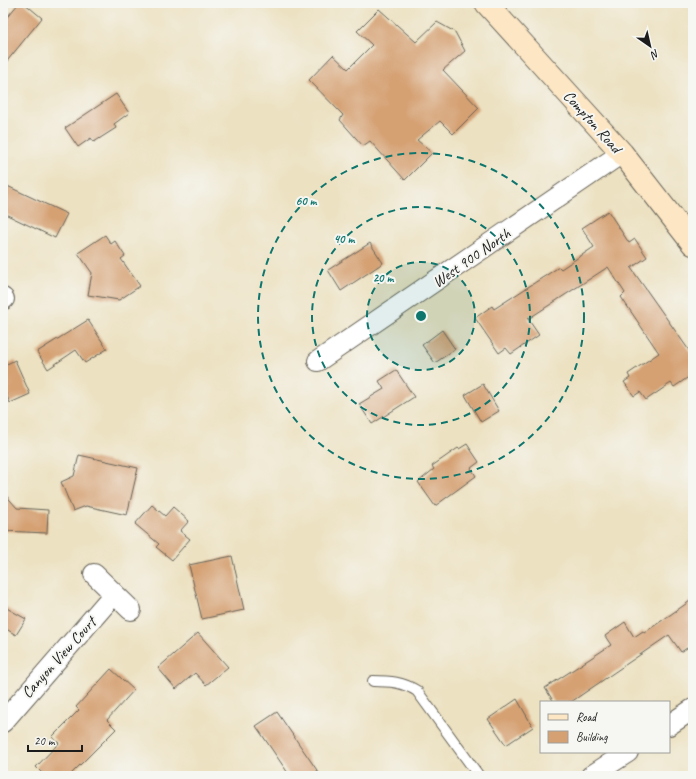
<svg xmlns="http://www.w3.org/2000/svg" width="696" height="779" font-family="Caveat,sans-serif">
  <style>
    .building { fill: #d5a173 }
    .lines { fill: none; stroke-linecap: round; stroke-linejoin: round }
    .lane-casing { stroke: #656156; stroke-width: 12 }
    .street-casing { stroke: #656156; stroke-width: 22 }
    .secondary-casing { stroke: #656156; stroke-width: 24 }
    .lane { stroke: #fff; stroke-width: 10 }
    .street { stroke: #fff; stroke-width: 20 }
    .secondary { stroke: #fce6c4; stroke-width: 22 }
    .ring { fill: none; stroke: #0f766e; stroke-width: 2; stroke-dasharray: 7 5 }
    .labels { text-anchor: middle; stroke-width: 4; stroke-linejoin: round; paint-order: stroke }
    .street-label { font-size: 16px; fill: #1c1c1c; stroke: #f6f6f2 }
    .centre { fill: #0f766e; stroke: #f6f6f2; stroke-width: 2 }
    .ring-label { font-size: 12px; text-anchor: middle; font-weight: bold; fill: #0f766e; stroke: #f6f6f2; stroke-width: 4; stroke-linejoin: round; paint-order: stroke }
  </style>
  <rect width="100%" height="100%" fill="#f6f6f2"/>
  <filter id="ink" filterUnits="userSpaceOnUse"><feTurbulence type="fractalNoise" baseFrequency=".025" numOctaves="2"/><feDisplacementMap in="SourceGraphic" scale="8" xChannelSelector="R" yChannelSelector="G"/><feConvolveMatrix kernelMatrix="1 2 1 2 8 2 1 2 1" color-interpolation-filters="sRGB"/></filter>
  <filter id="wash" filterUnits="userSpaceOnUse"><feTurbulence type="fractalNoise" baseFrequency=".012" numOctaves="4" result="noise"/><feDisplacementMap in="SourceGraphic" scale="16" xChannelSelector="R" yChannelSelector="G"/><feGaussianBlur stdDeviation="0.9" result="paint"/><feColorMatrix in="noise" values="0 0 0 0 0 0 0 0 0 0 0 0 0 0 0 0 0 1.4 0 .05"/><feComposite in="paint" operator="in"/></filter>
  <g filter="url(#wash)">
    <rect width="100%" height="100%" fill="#ece1c1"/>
    <g id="blocks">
      <path class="building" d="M19 3H24L42 18 3 66V22Z
        M379 9 416 42 437 22 455 32 465 51 443 70 479 108 453 134 440 121 417 140 432 153 405 180 370 141 363 146 340 120 343 115 309 80 333 55 348 69 372 45 357 31Z
        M116 94 129 113 114 124 116 128 94 142 91 138 78 147 65 128Z
        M3 184 67 214 55 238 3 213Z
        M608 211 629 243 635 239 647 257 631 268 693 356V374L674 387 671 383 646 400 640 392 634 396 624 382 630 378 628 374 659 353 621 297 625 293 608 267 528 319 539 335 511 354 506 348 499 353 475 318 492 306 494 309 559 267 561 269 594 247 582 228Z
        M105 235 111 244 115 241 125 256 121 259 140 286 119 300 88 295 92 273 78 253Z
        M370 243 383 263 341 291 328 270Z
        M88 320 107 349 85 363 76 350 48 369 37 352Z
        M442 330 455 349 435 363 422 345Z
        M15 360 30 394 10 403 3 387V366Z
        M396 370 414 397 372 424 359 404 384 389 379 381Z
        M483 384 499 411 481 422 465 395Z
        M467 444 479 462 471 468 476 476 435 506 418 482 434 469 432 466 458 448 459 449Z
        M79 455 138 468 127 515 86 506 73 511 61 482 74 476Z
        M3 492 17 508 48 510 47 533 3 531Z
        M152 505 165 516 173 507 189 521 180 531 190 539 172 560 156 547 159 544 135 524Z
        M232 556 244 610 202 619 189 565Z
        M693 599V644L681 652 669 635 571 702H554L545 688 611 645 605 636 625 622 634 637 643 631 644 633Z
        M3 606 26 619 16 635 3 627Z
        M198 633 228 667 206 685 195 673 176 689 158 668Z
        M111 669 134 690 107 720 116 729 69 776H45L36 767 59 743 52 737 79 710 76 707Z
        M517 699 533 727 506 745 488 719Z
        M277 712 321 776H290L256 726Z"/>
    </g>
  </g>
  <g filter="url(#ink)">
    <use href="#blocks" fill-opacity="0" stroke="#656156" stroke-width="1"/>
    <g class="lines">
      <defs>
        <path id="lane" d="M373 681C390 681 403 682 417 691L479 776"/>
        <path id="street" d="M3 298 4 299
          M318 361 622 153
          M94 574 131 610
          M3 722 114 594
          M669 725 693 709
          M591 776 628 752"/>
        <path id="secondary" d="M486 3 622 153 693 244"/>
      </defs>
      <use href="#lane" class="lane-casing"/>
      <use href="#street" class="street-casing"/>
      <use href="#secondary" class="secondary-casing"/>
      <use href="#lane" class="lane"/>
      <use href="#street" class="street"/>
      <use href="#secondary" class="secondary"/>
    </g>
  </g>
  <circle cx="421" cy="316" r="54" fill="#0f766e" fill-opacity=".12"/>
  <g class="ring">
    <circle cx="421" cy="316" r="54"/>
    <circle cx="421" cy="316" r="109"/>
    <circle cx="421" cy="316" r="163"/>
  </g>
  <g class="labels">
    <g class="street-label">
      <text transform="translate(593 121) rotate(48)" y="6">Compton Road</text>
      <text transform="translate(471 257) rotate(-35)" y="6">West 900 North</text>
      <text transform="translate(58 657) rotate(-48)" y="6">Canyon View Court</text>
    </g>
  </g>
  <circle cx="421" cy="316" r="6" class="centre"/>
  <g class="ring-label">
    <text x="306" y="205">60 m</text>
    <text x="344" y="243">40 m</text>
    <text x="383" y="282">20 m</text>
  </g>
  <rect width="696" height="779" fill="none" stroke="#f6f6f2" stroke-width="16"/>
  <rect x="540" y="701" width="130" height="52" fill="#f6f6f2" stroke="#9f9f9c"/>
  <rect x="548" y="714" width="20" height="6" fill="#fce6c4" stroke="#9f9f9c"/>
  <text x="576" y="721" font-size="12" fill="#1c1c1c">Road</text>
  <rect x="548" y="731" width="20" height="12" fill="#d5a173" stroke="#9f9f9c"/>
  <text x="576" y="741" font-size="12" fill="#1c1c1c">Building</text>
  <g transform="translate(650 46) rotate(146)" stroke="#f6f6f2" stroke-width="3" paint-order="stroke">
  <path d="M0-3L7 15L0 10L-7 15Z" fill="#1c1c1c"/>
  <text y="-6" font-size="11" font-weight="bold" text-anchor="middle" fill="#1c1c1c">N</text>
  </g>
  <path d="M28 745v6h54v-6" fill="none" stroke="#1c1c1c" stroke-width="2"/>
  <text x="34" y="745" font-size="12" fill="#1c1c1c" stroke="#f6f6f2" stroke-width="3" paint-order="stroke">20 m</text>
</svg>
